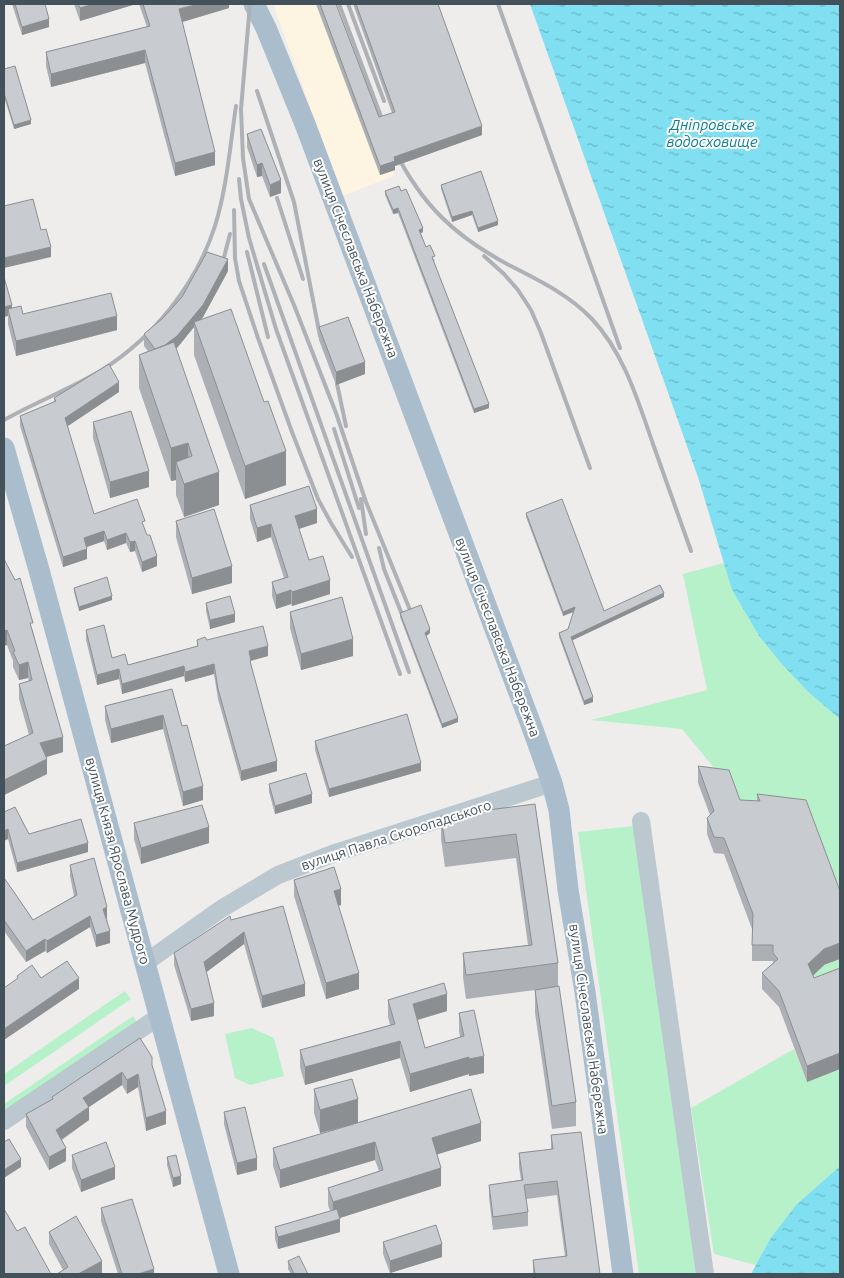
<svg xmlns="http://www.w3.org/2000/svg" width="844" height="1278" font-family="Ubuntu,sans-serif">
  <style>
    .commercial { fill: #fdf4e2 }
    .green { fill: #b6f1ca }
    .water { fill: url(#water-ripples) }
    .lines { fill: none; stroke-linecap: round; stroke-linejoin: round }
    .minor { stroke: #bbc8d0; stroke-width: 18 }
    .major { stroke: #a9bdcd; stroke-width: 21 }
    .rail { stroke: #aeb2b7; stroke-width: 4 }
    .wall { fill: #acafb4 }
    .shaded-wall { fill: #8c8f92 }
    .building { fill: #c8ccd1; stroke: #8c8f92 }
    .labels { text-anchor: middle; stroke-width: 4; stroke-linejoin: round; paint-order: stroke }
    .street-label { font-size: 14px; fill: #43515a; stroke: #fff }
    .water-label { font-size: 15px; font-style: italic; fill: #067f96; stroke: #fff }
  </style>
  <defs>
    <pattern id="water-ripples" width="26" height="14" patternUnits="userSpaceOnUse" patternTransform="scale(1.25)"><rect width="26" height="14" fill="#80dff0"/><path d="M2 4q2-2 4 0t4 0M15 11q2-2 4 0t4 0" fill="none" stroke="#6ab7c5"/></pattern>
  </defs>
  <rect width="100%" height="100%" fill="#efecec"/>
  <path class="commercial" d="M273 4H333L366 91 394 176 342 196Z"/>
  <path class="green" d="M724 563 732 590 759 636 780 662 808 692 840 719V907L740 817 729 786 682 729 591 720 707 690 683 574Z
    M634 826 698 1274H639L578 832Z
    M840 959V984L808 980 824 965Z
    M125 991 131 999 4 1086V1074Z
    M133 1016 139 1025 4 1115V1104Z
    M252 1028 274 1038 284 1076 250 1085 235 1078 225 1034Z
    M794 1049 807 1082 840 1069V1166L796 1205 770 1239 756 1265 714 1254 691 1108Z"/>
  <path class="water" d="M530 4H840V719L808 692 780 662 759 636 732 590 698 477Z
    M840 1166V1274H751L770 1239 796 1205Z"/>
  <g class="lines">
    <path class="minor" d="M641 821 705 1274
      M145 963 221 909 278 875 335 853 552 783
      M4 1121 160 1016"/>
    <path class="major" d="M254 4 266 28 305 124 533 730 552 783 559 810 568 890 585 992 623 1274
      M4 448 39 570 229 1274"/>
    <path class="rail" d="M250 4 241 109 243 158 249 199 294 305 336 413 366 502 410 610
      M339 4 386 130
      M348 4 384 101
      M498 4 620 348
      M257 91 294 202 320 336
      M395 151C422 205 455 236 507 264 538 280 568 294 592 319 624 353 638 401 653 444 666 480 678 515 691 551
      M239 179 241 199 249 238 276 329 400 674
      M277 198 303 279
      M234 210 235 258 239 281 258 338 292 432 318 499 331 523 352 557
      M247 252 268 337
      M484 256 504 274 518 290 531 310 541 333 590 468
      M264 264 409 672
      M221 269 230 234
      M337 384 346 426
      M4 420C36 402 70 389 102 370 154 337 196 285 215 226 227 187 230 146 236 106
      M334 429 359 508
      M361 499 366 534
      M379 548 384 569 401 612"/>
  </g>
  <path class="wall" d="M12 4H45L49 27 22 35Z
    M74 4H136L80 21Z
    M139 4H229V8L182 22 215 165 175 176 145 63 51 87 46 66V52L147 27Z
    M316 4H336L379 117 392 113 353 4H438L482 135 395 166V170L380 175Z
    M4 69 31 124 14 129 4 97Z
    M247 134 281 193 270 197 262 176 257 177 247 147Z
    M441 185 498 225 478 232 472 215 452 222 441 189Z
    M385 191H401L423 232 421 233 426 247 435 261H433L489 408 474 413 398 213 393 214 385 195Z
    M228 271 203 317 200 320 286 485 245 499 194 355V327L176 349 219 505 184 517 176 495V480L171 481 139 388V355L148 351 144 346V334Z
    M4 277 12 308 23 314 117 330 16 356 8 324V316Z
    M319 327 365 374 336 385 319 340Z
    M119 392 67 426 94 514 145 530 157 566 142 572 135 551 130 552 126 543 107 550 104 541 86 547 87 559 63 567 20 426V416L54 402V398Z
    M93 422 149 487 110 498 93 438Z
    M250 505 317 523 299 529 309 560 330 594 292 606 291 604 276 609 272 596V582L284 578 271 537 257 542 250 519Z
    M526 513 604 611 664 597 572 640 593 702 584 705 559 637V633L568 629 574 612 563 616 526 517Z
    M176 521 232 583 192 594 176 537Z
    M4 559 33 631 63 752 46 757 47 774 4 795V746L29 735 19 699V684L29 681 28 678 19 680 13 667V661L7 645Z
    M74 588 112 600 79 611 74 592Z
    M206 603 235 622 210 629 206 611Z
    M290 612 353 656 301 670 290 628Z
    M400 613 430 633 426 636 458 722 442 728 400 617Z
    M86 630 112 658 128 665 197 646V640H207L268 656 251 661V667L277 771 241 781 218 699 214 674 185 682 184 676 122 694 119 679 97 685 86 640Z
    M172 689 182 726 203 800 183 806 163 729 111 743 105 720V706Z
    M315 741 421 771 329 797 315 750Z
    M698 766 740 800 757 801V794L824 965 813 976 814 978 840 968V1069L807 1082 779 1007 762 989V973L773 963V961H752V929L724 854 714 853 707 834V818L710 815 698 783Z
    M269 784 312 803 275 814 269 792Z
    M535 804 558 963V987L576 1102V1126L552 1129 535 1013V990L466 999 463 977V953L528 945 516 858 445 867 441 839V816Z
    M4 812 29 834 88 852 17 872 8 839Z
    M134 823 209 843 141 864 134 839Z
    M70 865 107 918 110 943 96 947 90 927 47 953 45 951 26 962 4 931V878L33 920 74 896 70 876Z
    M294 880 341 905 338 906 359 989 326 999 294 896Z
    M283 906 305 996 262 1008 244 944 206 972 214 1016 191 1021 174 965V953L231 920Z
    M388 1000 447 1011 418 1020 425 1048 460 1037 459 1031V1013L484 1073 469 1076V1074L410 1092 400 1058 305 1085 300 1067V1050L390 1025 388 1017Z
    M140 1038 152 1065 166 1124 146 1131 138 1087 127 1094 122 1085 89 1107V1120L62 1140 66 1161 49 1170 26 1127V1114L52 1099V1097Z
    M314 1089 358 1123 320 1133 314 1113Z
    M471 1089 481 1141 437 1154 441 1186 340 1218V1232L278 1249 275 1239V1227L330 1211 328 1205V1188L379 1171 375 1160 280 1188 273 1166V1148Z
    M224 1112 257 1170 237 1175 224 1124Z
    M551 1135 600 1274H533V1260L565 1257 557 1195 526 1199 528 1212V1226L493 1230 489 1198V1185L521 1180 519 1167V1153L551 1149Z
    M72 1155 115 1179 81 1192 72 1168Z
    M167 1157 181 1184 173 1187 167 1165Z
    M101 1208 154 1274H118L101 1221Z
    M49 1232 102 1273 100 1274H57L63 1270 49 1244Z
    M383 1242 442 1257 390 1273 383 1254Z
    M288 1261 308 1274H291L288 1269Z"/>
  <path class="shaded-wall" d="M94 4H136L80 21V8Z
    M199 4H229V8L179 23V9Z
    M49 19V27L22 35V27Z
    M145 50V63L51 87V74Z
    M31 120V124L14 129V125Z
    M482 126V135L395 166V170L380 175V166L394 157Z
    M215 152V165L175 176V163Z
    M262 163V176L257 177V165Z
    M281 180V193L270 197V185Z
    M398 208V213L393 214V210Z
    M472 211V215L452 222V217Z
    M498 221V225L478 232V228Z
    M423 228V232L419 234V230Z
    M51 247V257L4 268V258Z
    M228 259V271L203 317 195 326 194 322V327L177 348 157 364V352Z
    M12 305V315L8 309V316L4 317V307Z
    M117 316V330L16 356V341Z
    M365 362V374L336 385V372Z
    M119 382V392L65 428V418Z
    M489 404V408L474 413V409Z
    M188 443V476L176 462V480L171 481V448Z
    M286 451V485L245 499V466Z
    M149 471V487L110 498V482Z
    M219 472V505L184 517V484Z
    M317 509V523L295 530V516Z
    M271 524V537L257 542V528Z
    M104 531V541L84 548V538Z
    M126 533V543L107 550V540Z
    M135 541V551L130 552V542Z
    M87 549V559L63 567V557Z
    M157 556V566L142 572V562Z
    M232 566V583L192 594V578Z
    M330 580V594L292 606V592Z
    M291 590V604L276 609V595Z
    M664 593V597L571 641V637Z
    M112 596V600L79 611V607Z
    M575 607V611L563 616V612Z
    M235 614V622L210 629V620Z
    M430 629V633L425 637V633Z
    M7 630V645L4 646V631Z
    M353 639V656L301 670V654Z
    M268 646V656L249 661V651Z
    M28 662V678L19 680V665Z
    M214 664V674L185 682V672Z
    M184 666V676L122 694V684Z
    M119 669V679L97 685V675Z
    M593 697V702L584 705V701Z
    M163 715V729L111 743V729Z
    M458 718V722L442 728V724Z
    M63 737V752L40 759V743Z
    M47 759V774L4 795V780Z
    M277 761V771L241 781V771Z
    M421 763V771L329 797V789Z
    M203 786V800L183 806V792Z
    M312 794V803L275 814V806Z
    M209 827V843L141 864V848Z
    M8 829V839L4 841V831Z
    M88 843V852L17 872V863Z
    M341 889V905L334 907V891Z
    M107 907V918L103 920V909Z
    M90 916V927L47 953V941Z
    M110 931V943L96 947V935Z
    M244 932V944L204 974V962Z
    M45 939V951L26 962V951Z
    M840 943V959L824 965 808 980V964L824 949Z
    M359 973V989L326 999V983Z
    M79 978V989L4 1040V1029Z
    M305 984V996L262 1008V996Z
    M447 994V1011L413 1021V1004Z
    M214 1003V1016L191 1021V1009Z
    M400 1041V1058L305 1085V1067Z
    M840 1053V1069L807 1082V1066Z
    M484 1056V1073L469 1076V1059Z
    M469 1057V1074L410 1092V1074Z
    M122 1072V1085L83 1111V1098Z
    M138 1074V1087L127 1094V1080Z
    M358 1099V1123L320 1133V1110Z
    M89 1107V1120L56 1143V1130Z
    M166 1111V1124L146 1131V1118Z
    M481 1123V1141L432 1156V1138Z
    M375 1142V1160L280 1188V1170Z
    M66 1148V1161L49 1170V1157Z
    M257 1158V1170L237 1175V1163Z
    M21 1159V1167L4 1178V1170Z
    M115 1167V1179L81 1192V1180Z
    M441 1168V1186L333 1220V1202Z
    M181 1176V1184L173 1187V1178Z
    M340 1219V1232L278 1249V1237Z
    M442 1244V1257L390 1273V1261Z
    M102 1261V1273L100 1274H78Z
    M154 1269V1274H138Z"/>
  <path class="building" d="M15 4H45L49 19 22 27Z
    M78 4H94L80 8Z
    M143 4H199L179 9 215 152 175 163 145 50 51 74 46 52 150 26Z
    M320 4H336L379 117 395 112 356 4H438L482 126 394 157 395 161 380 166Z
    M15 66 31 120 14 125 4 93V69Z
    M261 129 281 180 270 185 262 163 257 165 247 134Z
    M481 171 498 221 478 228 472 211 452 217 441 185Z
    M399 186 401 191 406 189 423 228 419 230 426 247 430 245 435 256 432 257 489 404 474 409 398 208 393 210 385 191Z
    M33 199 41 230 46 229 51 247 4 258V206Z
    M207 252 228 259 203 305 177 336 165 345 155 349 144 334 163 318 182 297Z
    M4 277 12 305 4 307Z
    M111 293 117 316 16 341 8 309 21 306 23 314Z
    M231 309 264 402 268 401 286 451 245 466 194 322Z
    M348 317 365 362 336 372 319 327Z
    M174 342 219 472 184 484 176 462 192 456 188 443 171 448 139 355Z
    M109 364 119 382 65 418 94 514 137 499 145 521 142 522 147 535H150L157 556 142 562 135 541 130 542 126 533 107 540 104 531 84 538 87 549 63 557 20 416 56 401 54 398Z
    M131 411 149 471 110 482 93 422Z
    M309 486 317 509 295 516 309 560 323 556 330 580 292 592 291 590 276 595 272 582 288 577 271 524 257 528 250 505Z
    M562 499 604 611 660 585 664 593 571 637 593 697 584 701 559 633 568 629 575 607 563 612 526 513Z
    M214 509 232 566 192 578 176 521Z
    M4 559 15 580 20 578 33 623H30L63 737 40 743 47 759 4 780V746L33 733 19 684 32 680 28 662 19 665 13 652 15 651 7 630 4 631Z
    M107 577 112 596 79 607 74 588Z
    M230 596 235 614 210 620 206 603Z
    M342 597 353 639 301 654 290 612Z
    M421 605 430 629 425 633 458 718 442 724 400 613Z
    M104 625 112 658 125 654 128 665 198 646 197 640 205 637 207 640 263 626 268 646 249 651 251 661H250L277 761 241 771 218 689 214 664 185 672 184 666 122 684 119 669 97 675 86 630Z
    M172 689 182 726 187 725 203 786 183 792 163 715 111 729 105 706Z
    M407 714 421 763 329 789 315 741Z
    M698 766 729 770 740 800 760 801 757 794 806 800 840 891V943L824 949 808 964 814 978 840 968V1053L807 1066 779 991 762 973 778 959 773 953V945H752L753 914 724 838 714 837 707 818 714 811Z
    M306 773 312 794 275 806 269 784Z
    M535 804 558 963 466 975 463 953 532 945 516 834 445 843 441 816Z
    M202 805 209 827 141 848 134 823Z
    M15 807 29 834 81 819 88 843 17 863 8 829 4 831V812Z
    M94 858 107 907 103 909 110 931 96 935 90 916 47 941 45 939 26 951 4 920V921V878L14 892 33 920 77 895 70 865Z
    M334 867 341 889 334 891 359 973 326 983 294 880Z
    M283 906 305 984 262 996 244 932 204 962 214 1003 191 1009 174 953 230 916 231 920Z
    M67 961 79 978 4 1029V988L18 978 17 976 32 965 41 978Z
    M444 983 447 994 413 1004 425 1048 464 1036 459 1013 474 1010 484 1056 469 1059V1057L410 1074 400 1041 305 1067 300 1050 395 1024 388 1000Z
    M559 986 576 1102 552 1106 535 990Z
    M140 1038 152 1057V1065L166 1111 146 1118 138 1074 127 1080 122 1072 83 1098 89 1107 56 1130 66 1148 49 1157 26 1114 53 1099 52 1097Z
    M352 1079 358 1099 320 1110 314 1089Z
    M471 1089 481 1123 432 1138 441 1168 333 1202 328 1188 383 1170 375 1142 280 1170 273 1148Z
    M245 1107 257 1158 237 1163 224 1112Z
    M581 1132 600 1274H535L533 1260 567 1256 557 1181 524 1185 528 1212 493 1217 489 1185 523 1180 519 1153 553 1149 551 1135Z
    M9 1139 21 1159 4 1170V1142Z
    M106 1142 115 1167 81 1180 72 1155Z
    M176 1155 181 1176 173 1178 167 1157Z
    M132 1199 154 1269 138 1274H122L101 1208Z
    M4 1209 17 1231 25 1227 51 1274H5L4 1271Z
    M337 1209 340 1219 278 1237 275 1227Z
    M76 1216 102 1261 78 1274H57L68 1267 49 1232Z
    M436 1225 442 1244 390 1261 383 1242Z
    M299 1256 308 1274H294L288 1261Z"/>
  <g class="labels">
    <g class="street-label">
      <text transform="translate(356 258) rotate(69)" y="5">вулиця Січеславська Набережна</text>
      <text transform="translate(498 637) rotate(69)" y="5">вулиця Січеславська Набережна</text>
      <text transform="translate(396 835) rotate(-18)" y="5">вулиця Павла Скоропадського</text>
      <text transform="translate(118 861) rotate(75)" y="5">вулиця Князя Ярослава Мудрого</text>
      <text transform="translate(589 1029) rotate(82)" y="5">вулиця Січеславська Набережна</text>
    </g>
    <g class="water-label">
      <text x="712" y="130">Дніпровське<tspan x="712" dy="17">водосховище</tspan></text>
    </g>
  </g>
  <rect width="844" height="1278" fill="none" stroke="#43515a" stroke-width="10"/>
</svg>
